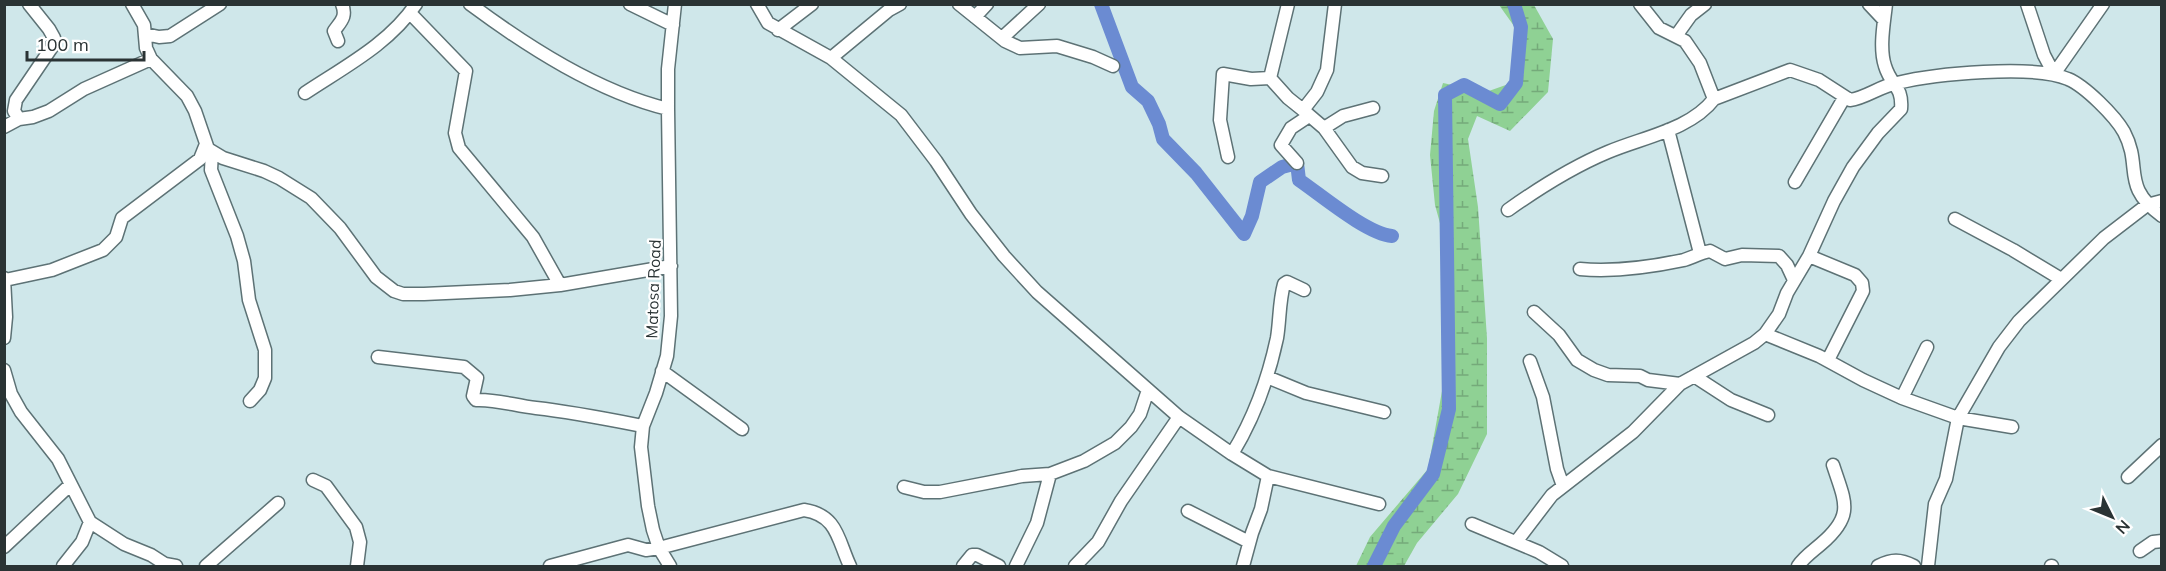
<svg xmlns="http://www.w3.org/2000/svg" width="2166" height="571" font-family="Mulish,sans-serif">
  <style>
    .wetland { fill: url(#wetland-marsh) }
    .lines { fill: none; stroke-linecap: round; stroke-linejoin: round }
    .river { stroke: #6b8bd2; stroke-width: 14 }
    .minor-casing { stroke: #5d7275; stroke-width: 15 }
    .minor { stroke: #fff; stroke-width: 12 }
    .labels { text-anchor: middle; stroke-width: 4.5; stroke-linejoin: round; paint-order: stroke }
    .street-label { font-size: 16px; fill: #2a3334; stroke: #fff }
  </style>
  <defs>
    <pattern id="wetland-marsh" width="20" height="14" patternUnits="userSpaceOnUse" patternTransform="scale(1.5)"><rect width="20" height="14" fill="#8fd194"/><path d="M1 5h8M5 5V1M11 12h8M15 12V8" fill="none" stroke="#75aa7a"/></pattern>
  </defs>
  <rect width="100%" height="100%" fill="#cfe7ea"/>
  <path class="wetland" d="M1499 5H1534L1553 39 1548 92 1510 131 1477 116 1468 139 1478 207 1487 338V434L1458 494 1417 543 1404 566H1356L1370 537 1428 469 1449 352V256L1435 205 1430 155 1434 111 1443 83 1486 92 1517 81 1514 26Z"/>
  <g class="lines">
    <path class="river" d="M1101 4 1132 87 1148 101 1159 124 1163 139 1196 173 1244 234 1252 216 1260 182 1282 167 1297 163 1299 180C1321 195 1367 234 1392 236
      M1374 566 1394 526 1433 474 1449 409 1445 95 1464 85 1500 104 1516 83 1521 27 1514 4"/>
    <defs>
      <path id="minor" d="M132 4 144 25 146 48 151 59 187 96 195 111 208 149 223 158 264 171 279 178 311 198 340 228 376 277 394 291 403 294H424L510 290 560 285 671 266
        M470 4C528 47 598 92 668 109
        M630 4 673 25
        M757 4 768 23 831 58 901 115 936 161 971 214 1004 256 1037 292 1179 417 1232 454 1268 476 1261 509 1252 533 1243 566
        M959 4 1005 41 1020 48 1057 46 1093 57 1113 66
        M1335 4 1327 70 1317 92 1303 110 1324 128 1343 116 1373 108
        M1640 4 1659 28 1685 41 1700 63 1714 99
        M1869 4 1884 20
        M2027 4 2044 55 2054 74 2103 4
        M410 13 466 71 455 133 459 148 533 237 560 285
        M975 17 987 4
        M778 30 812 4
        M145 34 159 37 170 36 220 4
        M1676 36 1691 15 1705 4
        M1002 38 1039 4
        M338 41 334 31C341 21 347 17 342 4
        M831 58 889 10 900 4
        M1270 78 1288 4
        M1270 78 1288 98 1303 110
        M305 93C344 67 389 44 416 4
        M19 119 14 111 16 100 52 47 54 38 49 29 29 4
        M4 127 19 119 33 117 49 111 84 89 151 59
        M1324 128 1352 167 1362 173 1382 176
        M1668 130 1700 253
        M212 152 211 170 237 236 244 261 249 300 265 350V378L260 390 250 401
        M1228 157 1220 120 1223 74 1251 79 1270 78
        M1297 163 1281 145 1291 128 1309 116
        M1795 182 1844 98
        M1508 210C1539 188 1572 167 1608 152 1643 137 1690 130 1714 99L1790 70 1819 80 1850 100C1866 98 1880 86 1897 83 1934 74 2034 64 2068 79 2085 86 2115 116 2124 132 2143 168 2120 185 2162 216
        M1955 219 2013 250 2061 279
        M1809 256 1855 275 1862 283 1863 291 1828 360
        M1580 269C1614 272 1651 267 1684 260 1693 257 1701 253 1710 251L1725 259 1742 255 1779 256 1787 265 1794 280
        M4 278 6 317 4 338
        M5 280 52 270 103 250 116 237 122 218 200 159 206 144
        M1534 312 1559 335 1577 360 1594 370 1608 375 1640 376 1648 380 1680 384
        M1765 334 1819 356 1863 380 1902 398 1958 418 2012 427
        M378 357 464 367 477 378 473 396 476 400C496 399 516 406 536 408 572 412 607 419 643 426
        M1530 361 1543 397 1557 469 1563 486
        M4 370 11 394 21 412 58 459 90 522 124 544 151 555 165 564 176 566
        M662 371 742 429
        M1694 376 1731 400 1768 415
        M1267 377 1306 393 1384 412
        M1902 398 1927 347
        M1232 454C1254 418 1268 380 1277 338 1280 320 1279 302 1284 284L1287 282 1304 290
        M1268 476 1379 504
        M2128 477 2162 445
        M313 480 326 486 356 527 360 542 357 566
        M904 487 924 492H940L1022 476 1050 474 1084 461 1115 443 1131 427 1140 414 1148 390
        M1188 511 1249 542
        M1472 524 1539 552 1562 566
        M1516 542 1552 495 1633 432 1680 384 1754 343 1765 334 1779 314 1787 293 1809 256 1834 201 1853 167 1878 133 1901 109C1903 86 1891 86 1885 66 1879 48 1884 23 1886 4
        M4 547 70 485
        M2140 551 2153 542 2162 541
        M63 566 82 542 90 522
        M206 566 278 503
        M550 566 628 545 646 550 659 548 804 510C838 515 838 541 850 566
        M670 566 659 548 653 530 648 506 641 447 643 426 656 393 667 356 671 316 668 109V69L675 4
        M963 566 972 555H977L999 566
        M1016 566 1037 523 1050 474
        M1075 566 1098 542 1121 501 1179 417
        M1798 566C1804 557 1813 551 1821 544 1855 515 1845 502 1833 465
        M1878 566C1892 559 1900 559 1914 566
        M1928 566 1935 504 1946 479 1958 418 1999 347 2019 321 2104 238 2147 205 2162 201
        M2051 566H2052"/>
    </defs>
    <use href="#minor" class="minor-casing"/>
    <use href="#minor" class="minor"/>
  </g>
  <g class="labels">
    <g class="street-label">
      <text transform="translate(653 289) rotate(-88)" y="6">Matosa Road</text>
    </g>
  </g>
  <rect width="2166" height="571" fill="none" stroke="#2a3334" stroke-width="12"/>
  <g transform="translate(2112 517) rotate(133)" stroke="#ffffff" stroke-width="4.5" paint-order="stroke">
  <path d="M0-4.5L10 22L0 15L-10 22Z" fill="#2a3334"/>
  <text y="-9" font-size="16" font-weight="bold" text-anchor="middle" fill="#2a3334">N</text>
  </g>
  <path d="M27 51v9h117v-9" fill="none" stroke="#2a3334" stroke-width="3"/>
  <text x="36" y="51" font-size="18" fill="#2a3334" stroke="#ffffff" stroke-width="4.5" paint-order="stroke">100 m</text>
</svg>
